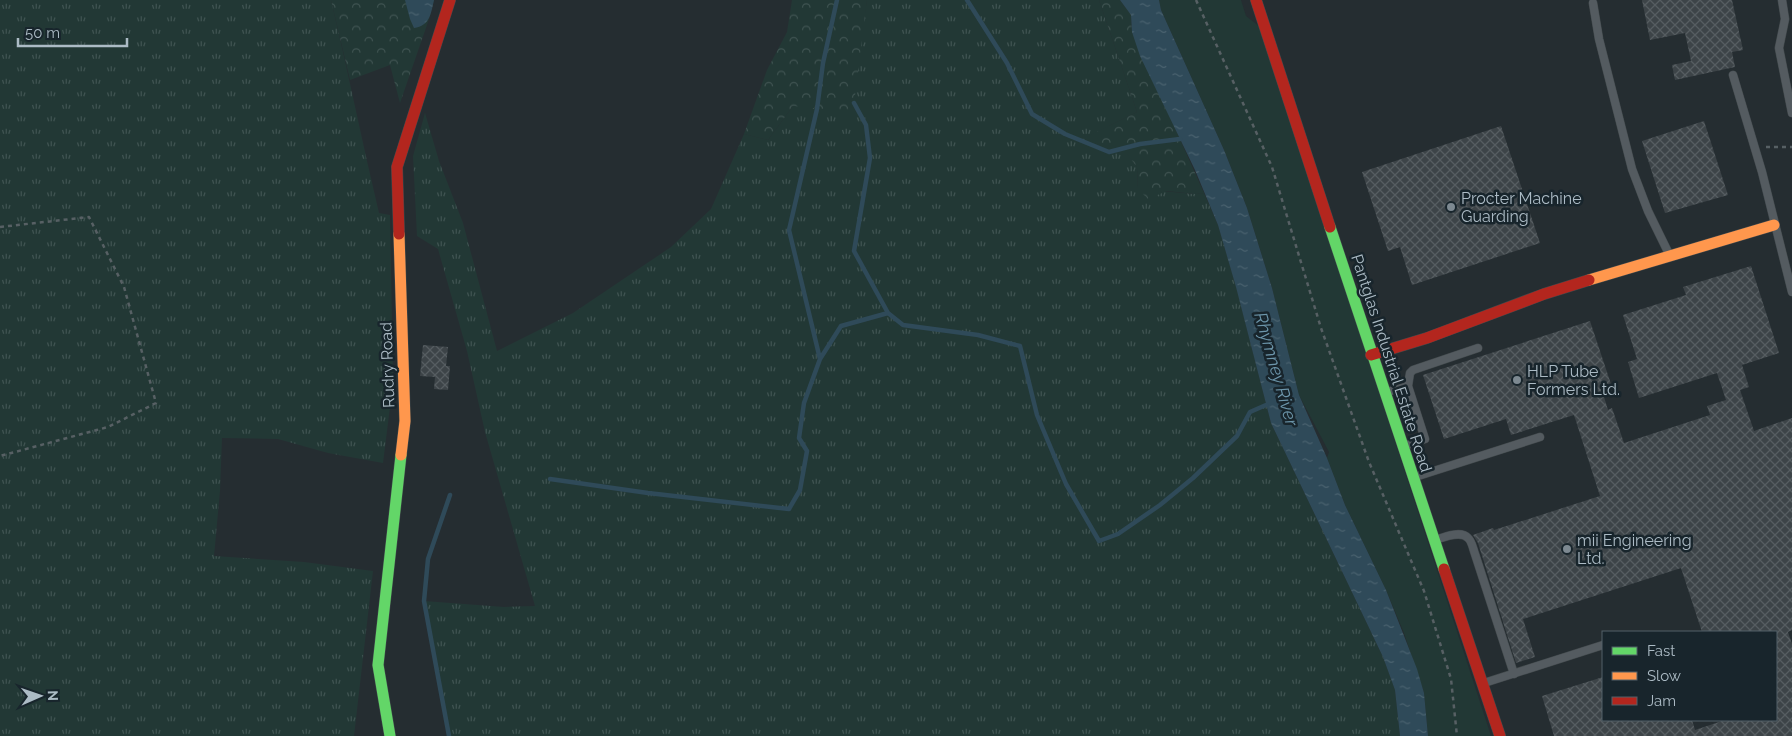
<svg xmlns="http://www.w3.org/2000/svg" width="1792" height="736" font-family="Raleway,sans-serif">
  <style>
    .grass { fill: url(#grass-tufts) }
    .forest { fill: url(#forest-crowns) }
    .park { fill: #223835 }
    .water { fill: url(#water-ripples) }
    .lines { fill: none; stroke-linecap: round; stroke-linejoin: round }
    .stream { stroke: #2f4a59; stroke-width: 4.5 }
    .building { fill: url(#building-cross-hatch) }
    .lane-casing { stroke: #42494c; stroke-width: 9 }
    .fast-casing { stroke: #42494c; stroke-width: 12 }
    .slow-casing { stroke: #42494c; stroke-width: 12 }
    .jam-casing { stroke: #42494c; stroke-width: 12 }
    .path { stroke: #576064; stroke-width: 2.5; stroke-dasharray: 4 4; stroke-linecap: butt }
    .lane { stroke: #545b60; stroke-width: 8 }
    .fast { stroke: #63d668; stroke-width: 11 }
    .slow { stroke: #ff974d; stroke-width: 11 }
    .jam { stroke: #b3261e; stroke-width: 11 }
    .poi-dot { fill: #7d8991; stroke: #18252c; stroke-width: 2 }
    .labels { text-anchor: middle; stroke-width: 5; stroke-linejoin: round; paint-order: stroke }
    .poi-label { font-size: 16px; fill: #acbbc5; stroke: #18252c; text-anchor: start }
    .street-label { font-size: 16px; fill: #acbbc5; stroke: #18252c }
    .water-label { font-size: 18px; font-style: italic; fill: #6c95aa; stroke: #18252c }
  </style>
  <defs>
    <pattern id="grass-tufts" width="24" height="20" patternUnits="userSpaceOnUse" patternTransform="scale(1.25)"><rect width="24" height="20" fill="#223835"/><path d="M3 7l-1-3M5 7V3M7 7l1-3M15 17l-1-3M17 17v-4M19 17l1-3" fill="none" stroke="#3f5351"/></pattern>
    <pattern id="forest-crowns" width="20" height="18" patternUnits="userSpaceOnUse" patternTransform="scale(1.25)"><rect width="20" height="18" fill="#223835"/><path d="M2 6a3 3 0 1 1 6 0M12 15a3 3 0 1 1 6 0" fill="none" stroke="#3f5351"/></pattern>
    <pattern id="water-ripples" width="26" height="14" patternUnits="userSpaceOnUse" patternTransform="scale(1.25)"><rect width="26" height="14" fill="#2f4a59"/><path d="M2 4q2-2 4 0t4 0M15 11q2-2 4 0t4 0" fill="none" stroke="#4a626f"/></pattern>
    <pattern id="building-cross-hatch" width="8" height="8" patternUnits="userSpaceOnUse" patternTransform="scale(1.25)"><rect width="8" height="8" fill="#3d4448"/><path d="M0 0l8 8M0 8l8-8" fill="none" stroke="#565d61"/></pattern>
  </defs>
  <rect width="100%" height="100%" fill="#252d31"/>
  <path class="grass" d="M0 0H331C348 71 362 142 379 213L390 215 393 383 383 463 328 453 278 439 222 438 220 491 214 556 304 562 373 571 354 736H0Z
    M867 0H1099L1137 112 1081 140 1123 148 1137 167 1138 189 1195 194 1204 193 1218 225 1236 286 1271 423 1383 657 1395 690 1400 736H449L424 601 504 607 535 606 485 432 467 351 438 249 417 236 413 156 425 113 439 161 463 223 497 351 573 313 671 247 711 209 744 134 768 140 793 106 861 39Z"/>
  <path class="forest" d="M331 0H434L429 19 400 103 390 65 350 80Z
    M792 0H867L853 112 793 106 768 140 744 134 767 70 787 32Z
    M1099 0H1120L1131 15 1132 32 1204 193 1195 194 1167 191 1148 199 1138 189 1137 167 1123 149 1109 152 1080 140 1137 112Z"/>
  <path class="park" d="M1159 0H1241L1246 16 1260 27 1491 736H1428L1424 693 1404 633 1386 590 1345 505 1327 458 1329 452 1299 395 1272 288 1247 208 1224 150 1161 10Z"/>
  <path class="water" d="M405 0H434C431 13 430 26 414 28L410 19Z
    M1120 0H1159L1161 10 1224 150 1247 208 1272 288 1299 395 1327 458 1345 505 1386 590 1417 669 1424 693 1428 736H1400L1395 690 1383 657 1271 423 1236 287 1218 225 1195 170 1140 56 1132 32 1131 15Z"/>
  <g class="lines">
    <path class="stream" d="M837 0 823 63 817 109 789 230 820 359 841 326 888 313 903 325 978 335 1020 346 1037 415 1066 484 1099 541 1118 534 1160 505 1193 478 1237 436 1250 412 1266 405
      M967 0 1007 63 1032 114 1065 134 1109 152 1140 144 1180 139
      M854 103 866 125 870 158 854 251 888 313
      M550 479 648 493 789 509 800 490 807 451 799 438 804 403 820 359
      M449 736 424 601 428 559 450 495"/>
  </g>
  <path class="building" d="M1642 0H1732L1743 50 1732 52 1735 67 1675 80 1672 65 1691 61 1685 33 1650 40Z
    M1704 121 1728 195 1665 213 1642 141Z
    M1501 126 1540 243 1412 285 1400 247 1388 251 1362 172Z
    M1751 266 1779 353 1742 365 1749 387 1740 390 1754 431 1792 418V630L1788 632 1792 644V736H1554L1542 696 1603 677V720H1692L1695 730 1725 720H1776V632H1702L1681 568 1523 619 1535 657 1516 663 1478 543 1473 535 1493 528 1494 530 1600 496 1574 415 1511 435 1506 419 1444 439 1423 375 1590 321 1611 384 1601 387 1608 410 1612 408 1624 443 1710 415 1707 406 1726 400 1717 373 1639 398 1628 362 1637 359 1623 315 1686 295 1683 287Z
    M423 345 448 347 446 366H450L448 390 434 389 435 377 420 376Z"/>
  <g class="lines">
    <defs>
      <path id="lane" d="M1782 0 1785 19 1779 48 1792 113
        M1593 3 1599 39 1632 169 1648 211 1669 254
        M1733 75 1762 172 1792 292
        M1387 392 1408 386 1410 373 1413 370 1478 348
        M1404 446 1425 439 1408 386
        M1415 477 1540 437
        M1435 540C1444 537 1461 530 1468 538 1472 541 1473 549 1475 554L1514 674
        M1484 683 1603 645"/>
      <path id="fast" d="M1330 227 1444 569
        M390 736 378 665 401 455"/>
      <path id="slow" d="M399 234 405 421 401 455
        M1589 280 1774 225"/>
      <path id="jam" d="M1256 0 1330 227
        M399 234 397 167 450 0
        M1371 355 1427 338 1544 294 1589 280
        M1444 569 1500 736"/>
    </defs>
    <use href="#lane" class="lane-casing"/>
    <use href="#fast" class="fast-casing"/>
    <use href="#slow" class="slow-casing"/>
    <use href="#jam" class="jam-casing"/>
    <path class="path" d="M1196 0 1272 167 1321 328 1369 462 1424 591 1451 679 1457 736
      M1766 147H1792
      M0 227 89 217 124 287 156 403 108 427 0 456"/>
    <use href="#lane" class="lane"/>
    <use href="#fast" class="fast"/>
    <use href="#slow" class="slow"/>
    <use href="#jam" class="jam"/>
  </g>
  <g class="poi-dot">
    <circle cx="1451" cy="207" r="5"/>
    <circle cx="1517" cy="380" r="5"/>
    <circle cx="1567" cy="549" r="5"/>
  </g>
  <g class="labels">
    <g class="poi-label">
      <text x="1461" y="204">Procter Machine<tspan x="1461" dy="18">Guarding</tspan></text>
      <text x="1527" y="377">HLP Tube<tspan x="1527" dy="18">Formers Ltd.</tspan></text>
      <text x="1577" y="546">mii Engineering<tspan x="1577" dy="18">Ltd.</tspan></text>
    </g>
    <g class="street-label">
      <text transform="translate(1392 363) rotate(72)" y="6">Pantglas Industrial Estate Road</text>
      <text transform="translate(387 365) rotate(-92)" y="6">Rudry Road</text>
    </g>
    <g class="water-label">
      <text transform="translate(1276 369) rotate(74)" y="6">Rhymney River</text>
    </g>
  </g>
  <rect x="1602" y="631" width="175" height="90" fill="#18252c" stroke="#536169"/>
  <rect x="1612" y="647" width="25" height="8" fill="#63d668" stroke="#536169"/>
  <text x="1647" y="656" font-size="15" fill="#acbbc5">Fast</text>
  <rect x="1612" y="672" width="25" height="8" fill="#ff974d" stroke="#536169"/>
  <text x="1647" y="681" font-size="15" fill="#acbbc5">Slow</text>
  <rect x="1612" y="697" width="25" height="8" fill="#b3261e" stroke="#536169"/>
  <text x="1647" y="706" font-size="15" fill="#acbbc5">Jam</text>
  <g transform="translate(40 696) rotate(88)" stroke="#18252c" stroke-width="4" paint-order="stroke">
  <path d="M0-4L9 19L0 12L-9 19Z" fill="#acbbc5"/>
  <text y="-8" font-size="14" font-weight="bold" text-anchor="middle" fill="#acbbc5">N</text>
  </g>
  <path d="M18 38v8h109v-8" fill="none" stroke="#acbbc5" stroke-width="2.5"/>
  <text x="25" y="38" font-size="15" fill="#acbbc5" stroke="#18252c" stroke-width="4" paint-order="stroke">50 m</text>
</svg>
